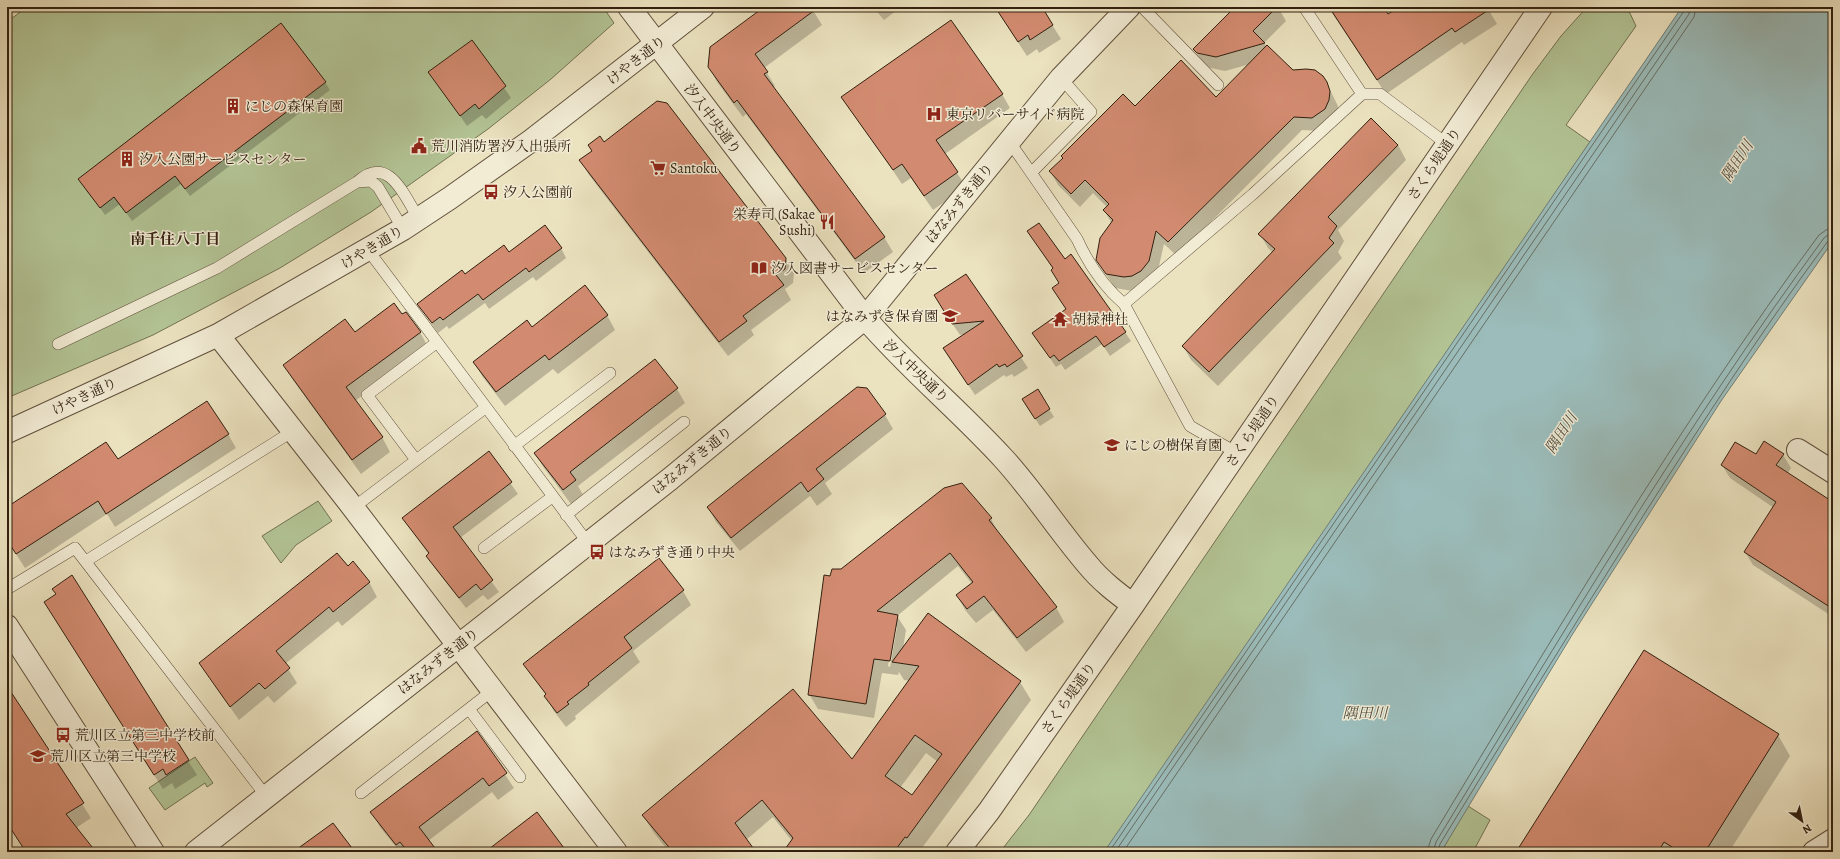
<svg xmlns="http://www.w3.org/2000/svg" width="1840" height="859" font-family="Alegreya,'Noto Serif JP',serif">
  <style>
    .green { fill: #b3c495; stroke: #727252 }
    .water { fill: #9bbcba; stroke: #717e76 }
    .shadow { fill: #0003; fill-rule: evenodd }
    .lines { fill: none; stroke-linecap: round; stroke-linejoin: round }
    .shore { stroke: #666e65; stroke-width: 1 }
    .building { fill: #d28b70; stroke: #322010; fill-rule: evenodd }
    .service-casing { stroke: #60503c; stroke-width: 12 }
    .tertiary-casing { stroke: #60503c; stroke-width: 24 }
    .service { stroke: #f2ecd5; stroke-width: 11 }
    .tertiary { stroke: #f2ecd5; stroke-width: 22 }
    .labels { text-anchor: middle; stroke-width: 3; stroke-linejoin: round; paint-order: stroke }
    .street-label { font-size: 14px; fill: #322010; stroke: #f2ecd5 }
    .poi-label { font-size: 14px; fill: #322010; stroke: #f2ecd5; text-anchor: start }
    .water-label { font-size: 15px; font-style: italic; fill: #524f43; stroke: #f2ecd5 }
    .neighbourhood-label { font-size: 15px; font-weight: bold; fill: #322010; stroke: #f2ecd5 }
  </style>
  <rect width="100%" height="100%" fill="#ebe2bf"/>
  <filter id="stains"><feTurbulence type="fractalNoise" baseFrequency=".005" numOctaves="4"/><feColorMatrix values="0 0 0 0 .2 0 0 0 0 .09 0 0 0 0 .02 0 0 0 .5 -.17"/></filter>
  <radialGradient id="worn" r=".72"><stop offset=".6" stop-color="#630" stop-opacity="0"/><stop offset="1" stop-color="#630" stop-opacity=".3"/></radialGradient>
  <path class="green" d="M27 7H603L614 23 551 79 488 129 371 212 280 268 153 335 7 398V22Z
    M1587 7H1627L1636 26 1566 125 1590 142 1122 828 1104 852H1000L1029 815 1532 75 1561 36Z
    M318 501 332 521 296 545 281 563 262 536Z
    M195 757 213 783 207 787 205 783 165 810 149 788Z
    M1468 806 1490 820 1473 852H1441Z"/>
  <path class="water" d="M1682 7H1833V241L1721 401 1572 635 1441 852H1104Z"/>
  <path class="shadow" d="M766 7H811L822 25 764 68 775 86 773 88 884 237 893 252 864 273 746 114 743 117 717 82 709 67Z
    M873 7H901L884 20Z
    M995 7H1041L1061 39 1039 53 1037 49 1027 56Z
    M1232 7H1278L1286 21 1264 43 1267 47 1293 72 1325 80 1338 106 1337 115 1320 131 1302 130 1177 256 1164 244 1157 275 1132 291 1115 288 1097 260 1112 224 1104 210 1107 207 1093 193 1080 207 1058 185 1050 171 1135 107 1216 98 1250 64 1225 71 1206 67 1194 49 1234 9Z
    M1328 7H1382L1388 16 1400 7H1487L1497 24 1464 45 1462 42 1386 94Z
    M472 41 511 98 486 119 482 115 467 126 430 72Z
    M325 82 330 90 190 196 181 184 132 221 120 204 105 215 80 179Z
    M1002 94 1010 108 945 154 966 187 933 210 911 178 902 184 843 97Z
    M604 143 785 258 794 273 793 283 785 289 791 300 751 330 754 335 728 356 589 175 581 161Z
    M1398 145 1406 160 1338 230 1344 241 1338 252 1342 258 1218 386 1191 360 1183 346 1273 253 1268 248 1260 234Z
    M1028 232 1064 261 1125 332 1131 341 1110 356 1102 344 1065 370 1061 364 1056 367 1039 342 1067 310 1060 283 1053 269Z
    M561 248 566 258 536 281 533 277 489 309 485 303 449 329 447 326 438 333 418 304 465 276 509 253Z
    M966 275 1028 368 1014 377 1012 374 1006 377 1004 375 975 395 944 348 966 334 960 335 941 307Z
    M607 315 615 330 558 374 553 369 505 406 482 376 474 362 532 328Z
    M420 332 428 347 355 401 382 437 390 452 361 474 293 380 284 365 355 334Z
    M655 361 677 389 685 403 578 486 583 495 571 504 544 468 535 454Z
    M1037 390 1054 417 1040 426 1027 406Z
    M885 415 893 429 825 483 832 494 817 506 810 496 740 551 716 522 708 507Z
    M228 434 236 448 115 527 107 514 25 568 7 540V508L117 461Z
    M489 453 518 494 460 538 499 592 488 600 483 595 466 608 434 567 428 556 429 555 403 518Z
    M1783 455 1791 468 1787 474 1833 503V617L1753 565 1745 552 1774 508 1730 478 1722 465 1756 456Z
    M962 484 991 519 999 534 1056 607 1064 622 1026 652 993 610 976 623 965 610 957 595 972 584 958 566 897 616 906 630 903 649 1020 682 1031 700 919 852H784L792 841 773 817 746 840 754 852H669L654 833 643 815 852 761 910 681 904 680 899 672 898 675 882 673 874 718 818 709 809 694 831 577ZM895 627H897L890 667 888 666ZM926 753 938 762 912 796 900 788Z
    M659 560 683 591 691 605 633 651 640 662 575 716 576 719 566 727 553 710 546 695 525 665Z
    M347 567 369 582 377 597 342 626 338 621 285 664 297 683 274 703 268 696 239 720 200 664Z
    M72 577 197 775 175 789 172 783 163 789 53 616 57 595Z
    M7 688 91 818 76 828 95 852H26L7 823Z
    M476 732 514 788 498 800 492 792 428 841 437 852H400L380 827 372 812Z
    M1778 735 1790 756 1729 852H1517Z"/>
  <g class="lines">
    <path class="shore" d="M1109 852 1684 11 1685 7
      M1115 852 1689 14 1690 7
      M1123 852 1694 17 1696 7
      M1427 852 1431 839C1555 634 1677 427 1819 235L1826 230 1833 228
      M1433 852 1436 842C1560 638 1682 431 1824 238L1828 235 1833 234
      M1438 852 1440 844C1507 734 1574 625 1643 516 1702 423 1762 330 1828 241L1833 239"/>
  </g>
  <path class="building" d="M764 7H819L755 54 768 72 764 74 885 237 855 259 737 100 734 103 708 67 710 47Z
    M995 7H1042L1053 25 1030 40 1028 35 1018 42Z
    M1235 7H1277L1253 31 1265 43 1216 57 1197 53 1193 49Z
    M1329 7H1383L1388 14 1399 7H1493L1455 32 1452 28 1377 80Z
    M951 20 1003 94 936 140 958 172 924 196 902 164 893 170 841 97Z
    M281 23 326 82 185 189 175 176 126 213 114 197 100 208 78 179Z
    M472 40 506 86 479 109 475 104 460 116 428 72Z
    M1267 45 1293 70 1306 69 1315 70 1323 76 1327 82 1330 91 1329 100 1325 109 1312 118 1294 117 1168 242 1156 231 1149 261 1141 271 1132 276 1124 277 1106 274 1096 260 1100 238 1113 220 1103 210 1109 204 1085 180 1071 194 1049 171 1063 158 1061 156 1123 94 1135 106 1181 60 1216 97Z
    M657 101 667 103 786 258 785 269 776 275 784 285 743 316 747 321 719 342 579 160 592 151 588 145 600 136 604 142Z
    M1371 118 1398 145 1328 217 1337 226 1329 238 1334 243 1209 372 1182 346 1275 249 1258 234Z
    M1039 223 1065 259 1071 254 1126 332 1104 347 1096 336 1059 361 1054 355 1050 358 1032 333 1066 309 1052 288 1059 283 1051 270 1053 268 1027 231Z
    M545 225 562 248 529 272 526 268 483 300 478 294 443 320 440 317 432 323 417 304 462 270 465 274 504 245 509 252Z
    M966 274 1023 356 1007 367 1005 364 999 367 997 364 968 385 943 348 984 321 952 324 934 295Z
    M585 285 608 315 549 360 545 355 496 392 473 362 527 320 532 327Z
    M394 303 402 314 406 312 421 332 346 387 383 437 352 460 283 365 345 319 355 332Z
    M655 359 678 388 570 472 576 480 563 490 534 453Z
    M857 387 867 388 886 414 816 469 824 479 808 492 801 482 731 538 707 507Z
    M1038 389 1050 409 1035 419 1022 399Z
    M207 401 229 434 106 514 98 501 16 554 7 540V507L106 442 118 459Z
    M1764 441 1784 454 1776 465 1833 502V609L1744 552 1776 502 1721 465 1735 442 1756 454Z
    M489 451 512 482 453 527 493 580 481 590 476 584 459 598 426 556 429 553 402 518Z
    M962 483 992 518 989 520 1057 607 1017 638 984 596 967 609 956 595 973 582 950 553 877 611 898 615 890 661 874 659 866 704 808 695 824 575 830 576 832 569H841L944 488Z
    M337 553 348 566 353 561 370 582 333 612 329 607 276 651 290 668 265 689 259 683 230 707 199 663Z
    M659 558 684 590 624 637 632 648 588 683 589 685 567 702 569 704 557 713 544 696 546 694 523 664Z
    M72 575 189 760 166 775 163 769 154 775 44 602 56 594 52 589Z
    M928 613 1021 681 907 838 905 837 894 852H783L793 838 762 800 735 823 756 852H673L642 815 793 689 852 759 919 666 892 662ZM915 735 942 754 912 795 885 776Z
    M1644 650 1779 734 1705 852H1680L1664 842 1658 852H1516Z
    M7 686 84 803 66 814 96 852H26L7 823Z
    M477 731 507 773 489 786 483 778 419 827 438 852H408L400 842 396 845 370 812Z
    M537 812 567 852H485Z
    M333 823 355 852H293Z"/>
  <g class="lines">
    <defs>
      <path id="service" d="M1142 7 1218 85
        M1304 7 1362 94
        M1009 141 1077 239C1088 263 1103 286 1124 304L1190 426 1237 453
        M1031 173 1091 112 1061 78
        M403 229 378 187 371 181 357 182C389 153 404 196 419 219
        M368 250 588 543
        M1124 304 1253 194 1362 94H1380L1447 144
        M58 344 217 268 357 182
        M514 446 610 373
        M416 460 367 395 436 343
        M353 508 485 408
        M566 515 684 422
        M484 548 552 497
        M86 561 293 431
        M7 589 75 548 266 796
        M469 709 520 777
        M361 793 493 690"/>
      <path id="tertiary" d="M629 7 865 318C908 368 959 410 1003 458 1034 492 1058 530 1088 565 1101 581 1117 593 1133 605
        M218 335 348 501 616 852
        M7 432 218 335 403 229 450 198 532 140 703 7
        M1798 450 1833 472
        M7 626 153 852
        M196 852 670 479 865 318 1061 78 1129 7
        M957 852 989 811 1133 605 1541 7
        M1814 852 1833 840"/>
    </defs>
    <use href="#service" class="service-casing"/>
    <use href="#tertiary" class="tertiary-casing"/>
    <use href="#service" class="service"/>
    <use href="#tertiary" class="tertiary"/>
  </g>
  <defs>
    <symbol id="building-bare" viewBox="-9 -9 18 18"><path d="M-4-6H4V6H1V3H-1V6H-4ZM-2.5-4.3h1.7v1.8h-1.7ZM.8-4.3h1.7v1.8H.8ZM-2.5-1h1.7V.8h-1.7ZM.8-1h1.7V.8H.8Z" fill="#8f2418" stroke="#f2ecd5" stroke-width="2.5" paint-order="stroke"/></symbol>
    <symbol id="hospital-bare" viewBox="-9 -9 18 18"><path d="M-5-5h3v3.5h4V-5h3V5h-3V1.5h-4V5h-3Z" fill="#8f2418" stroke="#f2ecd5" stroke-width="2.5" paint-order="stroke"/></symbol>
    <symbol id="civic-bare" viewBox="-9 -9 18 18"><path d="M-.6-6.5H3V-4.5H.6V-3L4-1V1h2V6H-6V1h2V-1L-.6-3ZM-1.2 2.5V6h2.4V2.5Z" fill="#8f2418" stroke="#f2ecd5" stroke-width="2.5" paint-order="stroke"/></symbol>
    <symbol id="supermarket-bare" viewBox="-9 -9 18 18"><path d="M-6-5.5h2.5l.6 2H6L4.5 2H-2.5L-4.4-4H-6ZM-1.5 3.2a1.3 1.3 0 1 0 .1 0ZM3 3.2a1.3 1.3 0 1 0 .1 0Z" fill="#8f2418" stroke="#f2ecd5" stroke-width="2.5" paint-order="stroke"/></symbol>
    <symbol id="bus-bare" viewBox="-9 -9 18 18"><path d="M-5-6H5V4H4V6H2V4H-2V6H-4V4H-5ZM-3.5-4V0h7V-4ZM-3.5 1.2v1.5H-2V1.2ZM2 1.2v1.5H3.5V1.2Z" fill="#8f2418" stroke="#f2ecd5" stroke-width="2.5" paint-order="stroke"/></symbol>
    <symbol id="restaurant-bare" viewBox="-9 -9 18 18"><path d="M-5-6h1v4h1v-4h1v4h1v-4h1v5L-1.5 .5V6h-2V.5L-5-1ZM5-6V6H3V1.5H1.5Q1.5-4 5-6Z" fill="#8f2418" stroke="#f2ecd5" stroke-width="2.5" paint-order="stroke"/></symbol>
    <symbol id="library-bare" viewBox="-9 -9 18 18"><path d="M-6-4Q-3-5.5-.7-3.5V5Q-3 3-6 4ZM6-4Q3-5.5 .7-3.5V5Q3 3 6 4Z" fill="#8f2418" stroke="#f2ecd5" stroke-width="2.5" paint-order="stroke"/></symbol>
    <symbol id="school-bare" viewBox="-9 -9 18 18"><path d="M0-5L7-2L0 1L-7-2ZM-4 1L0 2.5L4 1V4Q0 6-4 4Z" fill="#8f2418" stroke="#f2ecd5" stroke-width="2.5" paint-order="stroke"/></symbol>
    <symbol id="temple-bare" viewBox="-9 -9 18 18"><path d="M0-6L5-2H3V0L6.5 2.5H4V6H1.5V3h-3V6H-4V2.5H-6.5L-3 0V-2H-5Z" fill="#8f2418" stroke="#f2ecd5" stroke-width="2.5" paint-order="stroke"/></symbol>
  </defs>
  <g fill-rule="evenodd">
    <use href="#building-bare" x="222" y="95" width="22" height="22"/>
    <use href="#hospital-bare" x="923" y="103" width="22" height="22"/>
    <use href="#civic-bare" x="408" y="135" width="22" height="22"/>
    <use href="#building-bare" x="116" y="148" width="22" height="22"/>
    <use href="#supermarket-bare" x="647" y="157" width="22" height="22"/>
    <use href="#bus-bare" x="480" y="181" width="22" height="22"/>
    <use href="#restaurant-bare" x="816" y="211" width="22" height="22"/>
    <use href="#library-bare" x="748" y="257" width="22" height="22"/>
    <use href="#school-bare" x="939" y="305" width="22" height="22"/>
    <use href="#temple-bare" x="1049" y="308" width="22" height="22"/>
    <use href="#school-bare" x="1101" y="434" width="22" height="22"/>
    <use href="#bus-bare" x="586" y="541" width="22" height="22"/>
    <use href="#bus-bare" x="52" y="724" width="22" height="22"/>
    <use href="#school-bare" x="27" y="745" width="22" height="22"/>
  </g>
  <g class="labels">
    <g class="street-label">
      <text transform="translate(636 60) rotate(-38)" y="5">けやき通り</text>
      <text transform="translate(713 119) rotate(53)" y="5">汐入中央通り</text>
      <text transform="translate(1434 164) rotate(-56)" y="5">さくら堤通り</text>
      <text transform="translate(959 203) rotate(-51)" y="5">はなみずき通り</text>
      <text transform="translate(372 247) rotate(-31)" y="5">けやき通り</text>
      <text transform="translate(916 371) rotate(44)" y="5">汐入中央通り</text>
      <text transform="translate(84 396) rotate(-25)" y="5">けやき通り</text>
      <text transform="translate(1252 431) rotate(-56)" y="5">さくら堤通り</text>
      <text transform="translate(692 460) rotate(-39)" y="5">はなみずき通り</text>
      <text transform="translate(438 661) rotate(-38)" y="5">はなみずき通り</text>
      <text transform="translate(1068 698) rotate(-55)" y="5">さくら堤通り</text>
    </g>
    <g class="poi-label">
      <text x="245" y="111">にじの森保育園</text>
      <text x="946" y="119">東京リバーサイド病院</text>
      <text x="431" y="151">荒川消防署汐入出張所</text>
      <text x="139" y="164">汐入公園サービスセンター</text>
      <text x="670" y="173">Santoku</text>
      <text x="503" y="197">汐入公園前</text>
      <text x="815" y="219" text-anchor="end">栄寿司 (Sakae<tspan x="815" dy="16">Sushi)</tspan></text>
      <text x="771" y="273">汐入図書サービスセンター</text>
      <text x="938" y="321" text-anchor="end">はなみずき保育園</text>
      <text x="1072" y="324">胡禄神社</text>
      <text x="1124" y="450">にじの樹保育園</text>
      <text x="609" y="557">はなみずき通り中央</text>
      <text x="75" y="740">荒川区立第三中学校前</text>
      <text x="50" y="761">荒川区立第三中学校</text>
    </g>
    <g class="water-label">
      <text transform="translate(1737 161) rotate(-57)" y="5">隅田川</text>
      <text transform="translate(1561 433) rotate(-57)" y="5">隅田川</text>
      <text x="1365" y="718">隅田川</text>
    </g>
    <g class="neighbourhood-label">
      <text x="175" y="244">南千住八丁目</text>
    </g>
  </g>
  <rect width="1840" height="859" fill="none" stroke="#ebe2bf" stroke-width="24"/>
  <rect x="8" y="8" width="1824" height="843" fill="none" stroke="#322010" stroke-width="2"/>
  <rect x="12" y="12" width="1816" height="835" fill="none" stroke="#322010"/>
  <g transform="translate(1802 821) rotate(147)" stroke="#f2ecd5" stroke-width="3" paint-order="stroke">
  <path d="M0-3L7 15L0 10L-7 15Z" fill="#322010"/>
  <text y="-6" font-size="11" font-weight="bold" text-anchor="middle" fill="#322010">N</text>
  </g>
  <rect width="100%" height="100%" filter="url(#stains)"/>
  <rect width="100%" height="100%" fill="url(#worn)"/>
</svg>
